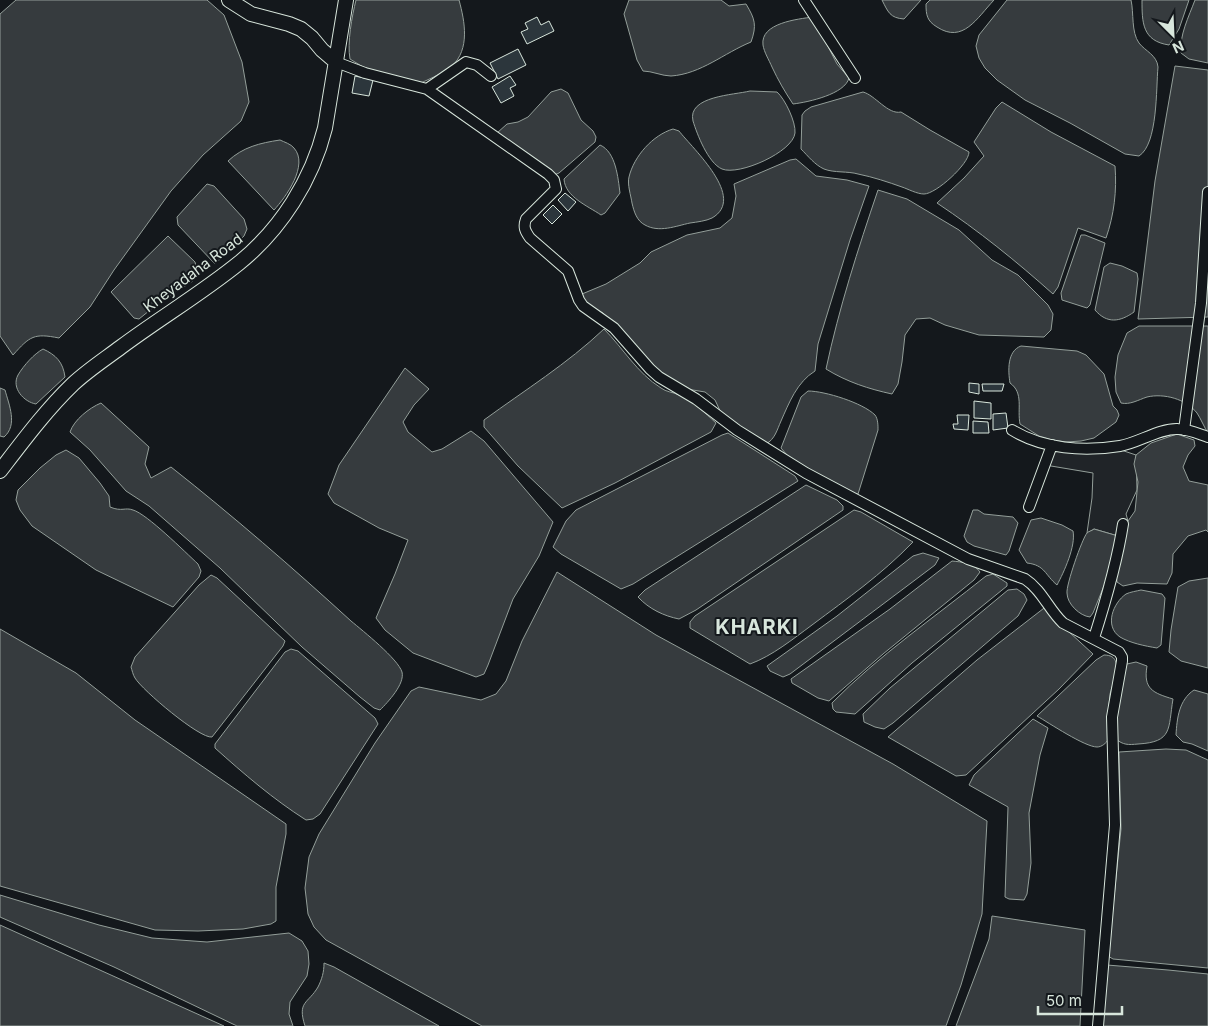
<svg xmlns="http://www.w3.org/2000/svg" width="1208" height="1026" font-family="Inter,sans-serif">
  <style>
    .green { fill: #202428; stroke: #939e99 }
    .water { fill: #363b3e; stroke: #939e99 }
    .building { fill: #2c363c; stroke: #d8e6dc }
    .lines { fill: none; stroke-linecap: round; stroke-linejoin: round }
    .street-casing { stroke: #d8e6dc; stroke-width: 12 }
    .secondary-casing { stroke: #d8e6dc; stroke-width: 16 }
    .street { stroke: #14181c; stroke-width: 10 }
    .secondary { stroke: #14181c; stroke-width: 14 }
    .labels { text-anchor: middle; stroke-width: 4; stroke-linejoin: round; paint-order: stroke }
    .street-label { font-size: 15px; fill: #d8e6dc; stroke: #14181c }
    .district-label { font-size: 20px; font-weight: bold; letter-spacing: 1px; fill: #d8e6dc; stroke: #14181c }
  </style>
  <rect width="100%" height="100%" fill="#14181c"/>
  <path class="green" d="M1052 445 1115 448 1136 455 1137 490 1126 514 1128 521 1126 535 1118 536 1094 529 1087 533 1092 498 1093 473 1045 465Z"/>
  <path class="water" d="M16 0H207L224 15 242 62 249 102 241 121 203 155 171 191 114 270 90 307 59 338C34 333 30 336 13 355L0 336V14Z
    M356 0H459C465 22 470 49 452 66 444 73 431 78 421 83L368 70 350 59C347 43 352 16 356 0Z
    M629 0H721L729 6 746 4C755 19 757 25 751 42 724 53 701 74 671 76 662 76 652 71 643 71L637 60 624 14Z
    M882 0H921L904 19C890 18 888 12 882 0Z
    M930 0H994C977 18 963 44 937 27 927 21 926 15 926 4Z
    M1007 0H1131C1134 13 1131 32 1139 43 1145 51 1157 55 1158 67 1156 88 1158 144 1139 156L1125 154 1070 123 1025 100 997 80 985 68 979 58 976 46 979 35Z
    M1142 0H1189L1179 29 1169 45C1142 41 1142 22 1142 0Z
    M1195 0H1208V63L1189 59 1181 53C1179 36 1189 16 1195 0Z
    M813 17 837 64 849 78C845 94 809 102 793 104 785 92 778 80 772 67 769 60 764 52 763 45 760 23 798 19 813 17Z
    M1175 66 1208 70V317L1138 319 1155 181Z
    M561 89 568 93 581 120 593 131 596 137 595 142 559 173 554 175 497 133 507 124 518 122 528 117 551 92Z
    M750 91 777 92C785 99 796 122 795 133 793 152 739 176 722 169 708 163 697 134 693 121 687 96 734 95 750 91Z
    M863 92C875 95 888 115 901 112L930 130 969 152C969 164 936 194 924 194 917 194 908 189 902 187 888 182 873 177 858 174 848 171 834 173 824 169 815 165 808 156 801 149L802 115 805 111 811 107Z
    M1002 102 1051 132 1115 166C1117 191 1114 215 1106 238L1078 228 1058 287 1053 294C1016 261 979 231 937 203L964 178 984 156 974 142 996 108Z
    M673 129 679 131C693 149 747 198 712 218 706 221 697 222 690 223 676 226 659 233 645 225 637 221 634 212 632 203 631 196 627 184 629 177 634 156 653 135 673 129Z
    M280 140C284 142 291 144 294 148 309 165 286 197 274 210L228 161C243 147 260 143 280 140Z
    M600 145C616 152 618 178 620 193L605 213 601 215C588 206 565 197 564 179Z
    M796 159 816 176 847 180 869 186 850 240 818 344 815 371C797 382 789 403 781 421 777 430 775 439 766 444L723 417 715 400 705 392 687 389 660 373 603 313 584 303 582 294 606 284 640 263 651 252 687 235 720 228 732 218 736 196 734 184 790 160Z
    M207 184 214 186 244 219 247 229 244 236 215 264 178 225 177 217Z
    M878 190 907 199 959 230 992 260 1018 275 1048 305 1053 314 1051 330 1044 337 979 335 945 325 930 318 916 319 905 335 902 362 898 384 892 394C869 389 847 382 826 369 839 308 858 249 878 190Z
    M1081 235H1085L1105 243 1090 305 1087 308 1062 300 1061 293Z
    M168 236 195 262 198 273 193 281 160 302 139 319 134 318 111 292Z
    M1110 263 1122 266 1137 273 1138 279 1134 312C1120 322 1107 324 1095 310L1104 267Z
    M1139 326H1208V433C1204 427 1201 419 1197 413 1186 399 1164 393 1147 397 1138 400 1130 405 1121 403L1116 392 1115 377 1118 355 1127 333Z
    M604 329C623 348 637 373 661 388 666 392 673 392 679 395 693 401 705 413 716 423L711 432 615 483 562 508 518 466 484 427V420C525 390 567 364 604 329Z
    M1021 346 1077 351 1086 355 1104 374 1113 406 1117 410 1119 415 1116 422 1094 438 1081 441 1066 442 1053 440 1039 436 1020 424C1017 409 1024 393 1010 383 1008 371 1007 351 1021 346Z
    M43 349C56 355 63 362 65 377L36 404C24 402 11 388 18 375 24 365 34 354 43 349Z
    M405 368 429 389 414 405 403 422 408 432 432 452 442 449 471 431 484 441 553 522 539 556 513 599 488 665 484 674 476 677 413 653 385 630 376 618 395 574 408 540 379 528 334 503 328 494 339 465Z
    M0 388 5 390C9 405 18 425 4 437L0 436Z
    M808 391C825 391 863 403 875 415 878 419 878 425 878 430L858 494 849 493 793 462 781 448 801 397Z
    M101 403 149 447 145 464 151 478 171 467C233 516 293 568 351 621 363 631 398 659 402 672 405 684 388 702 380 710L374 708 360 697 302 647 220 568 149 506 126 491 90 450 70 432C74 420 89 408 101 403Z
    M728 433 795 476 798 481 633 584 621 589 561 554 553 547 566 521 576 510 722 435Z
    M1177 434 1194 440 1195 446 1188 455 1183 467 1189 481 1208 485V532L1206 530 1188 536 1173 554 1172 573 1167 584 1137 583 1123 586 1117 582 1116 574 1128 521 1135 511 1138 482 1134 464 1136 455 1151 443Z
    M66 450 79 458 100 483 109 496 110 507C122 512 125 507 133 510 147 514 185 552 198 564L201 571 199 577 173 607 96 570 32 526 20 510 16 500 18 490 40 468 56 455Z
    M806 485 837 500 843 506V510L696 610 679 619C664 616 649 609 638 597L645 590Z
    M854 510 861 512 913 542C881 575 848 598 812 625 793 639 772 656 750 664L690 628V622L695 616Z
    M973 510H978L984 514 1013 517 1018 523 1009 551 1006 555 974 546 967 542 964 536Z
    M1041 518 1062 525 1073 531C1076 546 1064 572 1057 585 1045 575 1045 565 1027 563L1019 550 1031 520Z
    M1094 529 1118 536 1110 571 1093 613 1090 617C1080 616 1067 604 1067 593 1066 585 1082 539 1087 533 1089 531 1092 531 1094 529Z
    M923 553 939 558 935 565 790 674 783 677 770 671 767 666 837 616 913 556Z
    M952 561C962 562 974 563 980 572L974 580 883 654 829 701 818 698 792 683 791 679 890 609Z
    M557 572 656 635 893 764 987 821 982 914 961 985 946 1026H482L326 940 314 927 308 914 305 888 309 857 319 834 375 743 411 691 419 687 481 700 496 694 506 681 522 641Z
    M993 574 1007 583V586L912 663 855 714 836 712 833 709 832 703C878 656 935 617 986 576Z
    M211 575 217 578 285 641 283 646 212 737C200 739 142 690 135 678 133 675 132 670 131 667L135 657 199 585Z
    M1208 578V668L1181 661 1169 652 1171 630 1178 587 1189 581Z
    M1017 589 1024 594 1027 600 1018 616 893 723 884 729 875 727 864 722 863 714 890 688 1008 590Z
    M1141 590 1162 594 1165 598 1161 645 1157 648C1145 646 1130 643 1120 637 1104 626 1113 603 1126 594 1130 592 1137 591 1141 590Z
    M1048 605 1060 614 1068 631 1093 654 1059 689 966 775 956 776 888 737 977 660Z
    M0 629 76 673 135 720 286 824V834L276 887V921L271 924 243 929 198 931 155 930 0 886Z
    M291 649 298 651 375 718 378 724 320 814 313 819 306 820C273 799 244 774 215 748V744L285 652Z
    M1104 655C1110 655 1115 657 1116 663 1119 672 1112 685 1110 694 1108 709 1109 724 1109 739 1106 743 1102 747 1097 747 1085 747 1049 723 1037 716L1096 660Z
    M1136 662 1147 666C1143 689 1153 693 1173 699 1168 729 1173 742 1138 744 1128 745 1123 745 1116 739L1115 730 1124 667 1127 664Z
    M1194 690 1208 694V751L1192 744 1183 742 1176 735C1177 718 1179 700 1194 690Z
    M1033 719 1048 728 1040 755 1029 813 1031 863 1027 894 1024 900 1009 899 1005 897 1008 807 969 785 974 775Z
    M1166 749 1186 750 1208 760V968L1113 959 1108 956 1121 829 1119 752Z
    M0 895 99 925 152 938 207 942 289 933 302 941 308 951 309 964 307 976 290 1002 289 1014 293 1026H237L114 967 0 917Z
    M992 916 1085 930 1080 1026H956L989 939Z
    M0 925 224 1026H0Z
    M324 963 334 967 439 1026H305C297 1001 308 1004 318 987 322 979 324 972 324 963Z
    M1107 965 1168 970 1208 974V1026H1102Z"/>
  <path class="building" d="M537 17 541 25 549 21 554 31 527 44 521 32 528 29 525 23Z
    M518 49 526 65 498 79 490 63Z
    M355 76 373 80 369 96 352 93Z
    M510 76 516 85 510 88 514 96 501 103 492 87Z
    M565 193 576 202 568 211 558 200Z
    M553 205 562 214 552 224 543 215Z
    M969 383 979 384V394L969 392Z
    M982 384H1004L1002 391H983Z
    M974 401 991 403V419L974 418Z
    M1006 413 1008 428 993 430V414Z
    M957 415H969L968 430 954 429 953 424H958Z
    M973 421 988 422 989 433H973Z"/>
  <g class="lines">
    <defs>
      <path id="street" d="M804 0 855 78
        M336 62 365 73 427 89 548 174 554 180 556 189 526 219C523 227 525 231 530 238L568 271 579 300 583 306 614 328 650 369 659 377 696 399 737 430 806 473 968 559 1025 579C1042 590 1049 610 1063 623L1119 652 1122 657V661L1112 717 1115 825 1098 1026
        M427 89 466 62 477 65 491 76
        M1012 430C1043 449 1084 452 1120 446 1138 443 1160 428 1178 429 1188 429 1199 434 1208 437
        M1184 430 1201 303 1208 192
        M1029 507 1052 445
        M1094 638C1106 600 1117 563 1123 524"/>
      <path id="secondary" d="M229 0 251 14 289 24 301 29 312 38 322 50 336 62
        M0 471C23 441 46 410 73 384 88 370 105 359 121 347 160 318 202 293 239 263 281 229 312 180 325 128L346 0"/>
    </defs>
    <use href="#street" class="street-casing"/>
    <use href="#secondary" class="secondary-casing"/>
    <use href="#street" class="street"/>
    <use href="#secondary" class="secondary"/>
  </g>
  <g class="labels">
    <g class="street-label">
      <text transform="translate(193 273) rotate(-37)" y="5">Kheyadaha Road</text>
    </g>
    <g class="district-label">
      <text x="757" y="634">KHARKI</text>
    </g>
  </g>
  <g transform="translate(1173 35) rotate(156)" stroke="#14181c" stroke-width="4" paint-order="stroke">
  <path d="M0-4L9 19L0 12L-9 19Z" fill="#d8e6dc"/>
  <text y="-8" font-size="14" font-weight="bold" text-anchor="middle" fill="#d8e6dc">N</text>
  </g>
  <path d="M1038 1006v8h84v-8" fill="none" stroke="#d8e6dc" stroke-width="2.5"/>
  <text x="1046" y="1006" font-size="15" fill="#d8e6dc" stroke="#14181c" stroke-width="4" paint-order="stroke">50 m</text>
</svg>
